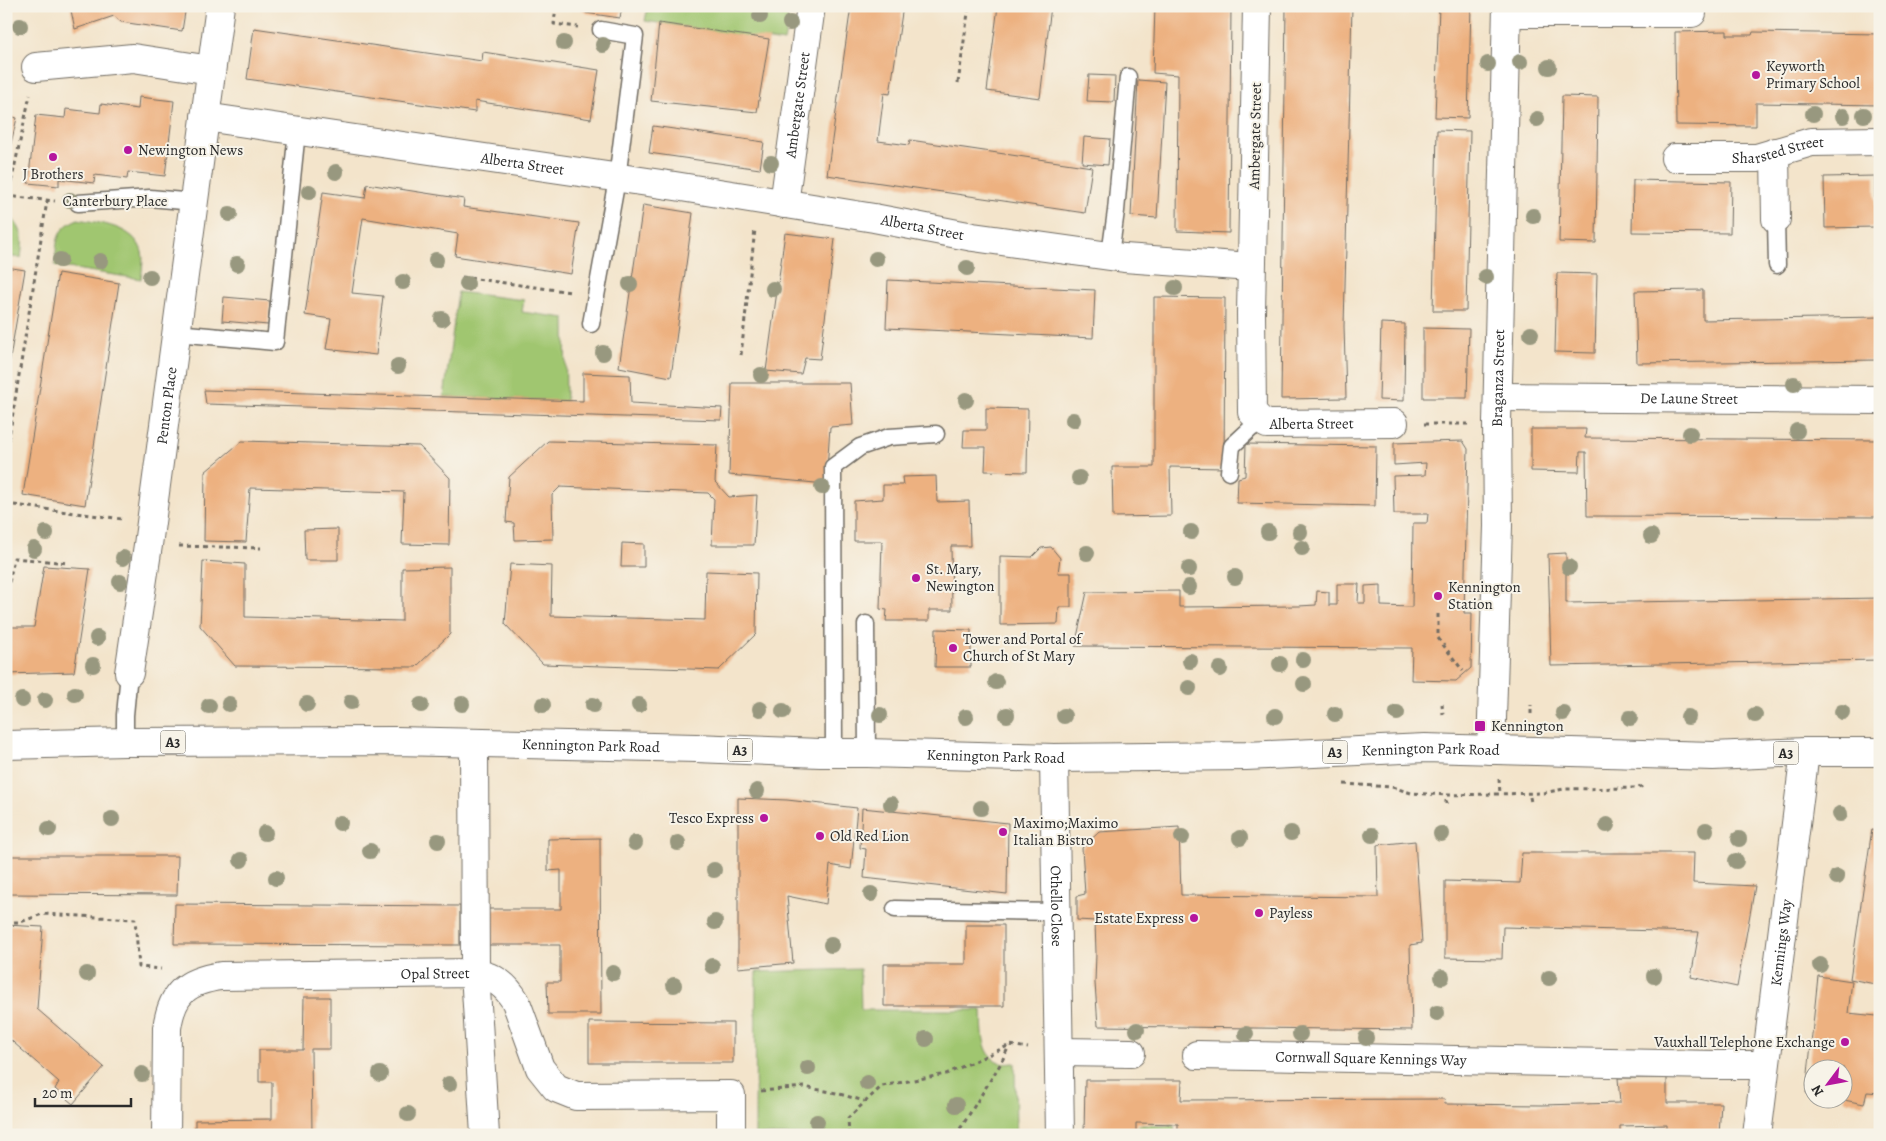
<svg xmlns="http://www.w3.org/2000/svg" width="1886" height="1141" font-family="Alegreya,serif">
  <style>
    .green { fill: #a0c670; stroke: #66784e }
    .building { fill: #edb180 }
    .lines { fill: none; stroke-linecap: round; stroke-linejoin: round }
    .lane-casing { stroke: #716c63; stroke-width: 19 }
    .street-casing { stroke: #716c63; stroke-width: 30 }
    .highway-casing { stroke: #716c63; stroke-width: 30 }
    .path { stroke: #716c63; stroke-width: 3; stroke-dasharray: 4 4; stroke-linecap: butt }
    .lane { stroke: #fff; stroke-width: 16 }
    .street { stroke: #fff; stroke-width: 28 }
    .highway { stroke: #fff; stroke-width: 28 }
    .tree { fill: #98987f }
    .poi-dot { fill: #b5179e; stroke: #f7f3e8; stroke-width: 2 }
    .labels { text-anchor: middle; stroke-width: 4; stroke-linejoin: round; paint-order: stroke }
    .shield { fill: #f7f3e8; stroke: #686764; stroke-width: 1 }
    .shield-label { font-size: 14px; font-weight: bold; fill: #2b2b2b }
    .poi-label { font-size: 15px; fill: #2b2b2b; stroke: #f7f3e8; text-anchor: start }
    .street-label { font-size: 15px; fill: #2b2b2b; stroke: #f7f3e8 }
  </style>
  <rect width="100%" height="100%" fill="#f7f3e8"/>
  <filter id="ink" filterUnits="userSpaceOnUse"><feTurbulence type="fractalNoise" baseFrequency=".02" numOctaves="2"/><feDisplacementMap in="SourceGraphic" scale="10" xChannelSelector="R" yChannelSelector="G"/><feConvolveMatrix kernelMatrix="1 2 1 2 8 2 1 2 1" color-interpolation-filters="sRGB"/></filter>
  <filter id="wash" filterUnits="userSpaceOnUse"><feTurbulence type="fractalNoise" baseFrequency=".0096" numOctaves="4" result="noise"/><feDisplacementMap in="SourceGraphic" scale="20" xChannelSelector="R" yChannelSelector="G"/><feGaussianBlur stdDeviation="1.12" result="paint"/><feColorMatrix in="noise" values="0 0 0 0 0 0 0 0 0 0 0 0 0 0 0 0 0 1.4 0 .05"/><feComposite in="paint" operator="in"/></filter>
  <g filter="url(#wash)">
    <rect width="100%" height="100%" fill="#f3e4cb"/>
    <path class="green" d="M648 6H790L784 42 645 21Z
      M6 211C23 230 24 234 21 258L6 256Z
      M78 219C99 223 135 226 142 252 144 260 142 271 141 279L55 266C57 244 54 229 78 219Z
      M458 292 524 300 522 312 565 318 566 401 444 397Z
      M860 969 861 1010H982C983 1026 980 1054 999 1062 1003 1065 1010 1063 1015 1063L1016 1135H755L756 972Z
      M1138 1125 1174 1126 1175 1135H1138Z"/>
    <g id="blocks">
      <path class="building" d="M70 6H186L182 31 121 22 114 16 75 29Z
        M579 6H622L620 18 586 13Z
        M851 6H903L890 94 884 93 878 141 909 145 910 140 1092 167 1085 213 827 175Z
        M998 6H1051L1040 98 987 91Z
        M1155 6H1231L1229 233 1177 231 1178 75 1153 73Z
        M1286 6H1352L1344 326 1346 398 1281 399Z
        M1439 6H1471L1468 118 1435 117Z
        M659 23 769 39 757 112 651 101Z
        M254 28 482 61 483 52 599 70 591 119 475 101V112L247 79Z
        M1727 31V35H1752L1753 32 1880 34V105L1756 103V126L1676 125 1675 32Z
        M1089 75 1115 76 1114 102 1087 101Z
        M1138 80 1165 82 1157 218 1131 216Z
        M1562 96 1598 97 1596 243 1559 242Z
        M139 97 174 101 165 176 128 172 127 179 95 175 94 183 59 179V186L28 183 36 115 65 118 66 109 100 113 101 104 138 109Z
        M6 115 17 118 7 160H6Z
        M653 126 764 142 760 169 649 153Z
        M1437 130 1470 131 1466 311H1433Z
        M1084 137 1110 139 1108 165 1082 163Z
        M1875 176V227L1825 228 1824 177Z
        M1633 180 1731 182 1730 233 1632 232Z
        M367 184 464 199 463 207 579 223 571 274 455 256 458 234 363 218 352 293 383 296 376 355 326 349 331 319 305 315 323 192 365 198Z
        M643 205 693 213 671 377 619 367Z
        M785 233 835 239 820 359 805 358 801 374 766 371Z
        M6 267 25 270 7 376H6Z
        M58 273 119 283 85 505 23 495Z
        M1557 273 1597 274 1595 353 1555 352Z
        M888 280 1095 290 1093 338 886 328Z
        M1703 290V320L1880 317V360L1637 363 1635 291Z
        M224 297 270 301 268 325 222 321Z
        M1154 297 1225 298 1224 468 1170 467 1171 516 1113 517 1112 467H1154Z
        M1381 323 1405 324 1404 401 1379 400Z
        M1423 328 1469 329 1467 398H1423Z
        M583 373 630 375 631 403 722 408 721 420 206 404 204 390 583 401Z
        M732 383H850L853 425 830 427 826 484 729 475Z
        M986 408 1028 409 1027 472 985 471 986 447H963L964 430H986Z
        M1531 429H1586L1585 438 1880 440V517L1587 516 1586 452H1580L1579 472 1531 471Z
        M242 441 419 446 450 478 449 545 402 544 404 492 250 488 246 542 204 541 205 472Z
        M548 441 717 445 715 482 729 497 757 495 754 545H712L714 499 708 493 560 487 552 495 553 539 515 540 514 523 506 522 509 477Z
        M1463 441 1468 449 1464 613H1472L1471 668 1456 681 1411 680 1412 648 1075 646 1087 592 1179 591V607L1299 606 1316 605 1317 591 1329 592V605H1337V584H1359L1358 603H1365V586L1381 585V606L1412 607 1413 523H1427L1428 514H1394L1393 476 1425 475 1426 463 1394 465V443Z
        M1246 444 1376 446 1375 506 1237 503 1238 478 1245 476Z
        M936 476 937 502 969 501 970 546H951L952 610H929V621H886L887 610 880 609 882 541H854V501L883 499V485H903L902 477Z
        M338 529V560H305L304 530Z
        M622 543 644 544V567H621Z
        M1051 547 1060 558 1058 573H1071V607H1059L1058 624 1000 625V556L1032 557 1041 548Z
        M1566 553V603L1880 598V660L1551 666 1548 554Z
        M203 561 245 564V617L402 621V568L450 567V634L416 667 235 666 200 626Z
        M510 564 552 566 551 616 705 620 706 571 757 573 756 634 719 670 543 664 505 624Z
        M44 566 90 569 74 672 6 674V627H34Z
        M936 629 971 630V667H935Z
        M738 798 787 800 857 808 851 869 830 865 826 904 787 896 793 963 738 968Z
        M862 808 1008 823 1007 894 864 878 866 849 860 848Z
        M1179 827 1181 895 1378 897 1377 845 1415 841 1422 943 1410 945 1412 1030 1098 1026 1095 983 1096 953 1095 921 1077 920V896L1085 894 1082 848 1099 832Z
        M1872 829 1880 830V985L1850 979Z
        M600 838 601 1014H548L547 982H560V945H484V909H561V870L548 871V839Z
        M1522 853H1694L1693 883 1755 886 1737 987 1691 977 1699 932 1503 927 1502 959 1445 958V881L1520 883Z
        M6 856H178L177 895 6 894Z
        M175 904 460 906V945L174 944Z
        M6 925 43 927 37 1009 104 1067 73 1104 55 1089 59 1082 6 1036Z
        M966 925H1004V1006H884V964H966Z
        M1818 976 1852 981 1848 1013 1877 1016 1880 1008V1093L1867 1092 1864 1104 1844 1100V1068H1814V1095L1806 1093Z
        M304 997H330V1049H311L312 1135H195V1120L272 1119V1082H259V1050H303Z
        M589 1022 733 1023V1063H589Z
        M1618 1078H1667V1103H1721L1719 1135H1667V1125L1620 1126V1135H1178V1124L1136 1123V1135H1084L1085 1080H1182L1181 1100 1444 1099 1445 1104 1542 1105 1620 1103Z"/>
    </g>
  </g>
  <g filter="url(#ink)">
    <use href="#blocks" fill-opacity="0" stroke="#716c63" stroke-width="1"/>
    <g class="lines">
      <defs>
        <path id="lane" d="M78 203 150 198 194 202
          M1776 219 1777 265
          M1110 255 1116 211 1128 77
          M591 324 617 179 635 36 601 30
          M176 333 275 342 297 131
          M1229 472 1232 446 1260 420
          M866 624 867 753
          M125 742V715L129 673
          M834 753 833 467 860 447 889 437 936 434
          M895 909 1057 912"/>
        <g id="street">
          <path id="s1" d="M1257 6 1251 313 1252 412 1260 420 1267 424 1394 423"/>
          <path d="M1507 13H1692"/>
          <path d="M36 67 133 58 211 70"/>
          <path id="s2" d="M205 117 675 186 874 218 973 237 1124 258 1251 267"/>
          <path d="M1775 152 1776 219"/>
          <path id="s3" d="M1675 158H1757L1811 142 1880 141"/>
          <path id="s4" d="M784 204 811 6"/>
          <path id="s5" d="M1499 397 1880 400"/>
          <path id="s6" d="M129 673 148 545 220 6"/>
          <path d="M474 743 475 973 485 1135"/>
          <path id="s7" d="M1491 750 1498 526 1497 422 1507 6"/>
          <path id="s8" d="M1054 758 1060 1135"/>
          <path d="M1059 1052 1131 1053"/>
          <path id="s9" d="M1197 1055 1715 1065H1765"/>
          <path id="s10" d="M166 1135 167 1028C172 993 186 981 221 976L475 973C495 977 506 985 516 1002L540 1068 556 1088 576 1096 731 1095V1135"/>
          <path id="s11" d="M1757 1135 1805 752"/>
        </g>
        <g id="highway">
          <path id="s12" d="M6 745 125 742 396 741 696 748 820 753H867L1054 758 1246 756 1425 748 1713 756 1805 752H1880"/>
        </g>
      </defs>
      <use href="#lane" class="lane-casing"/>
      <use href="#street" class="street-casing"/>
      <use href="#highway" class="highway-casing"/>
      <path class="path" d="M556 6 554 24 578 27
        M958 83 969 6
        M6 196 55 201
        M8 197 30 95
        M462 277 571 292
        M741 355 755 229
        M1424 424H1468
        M6 456 47 201
        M6 504 122 519
        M179 546 261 548
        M6 598 14 558 69 563
        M1438 614V638L1463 671
        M1442 704 1443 714
        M1531 714V705
        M1499 779 1500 794
        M1344 784 1392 787 1411 793 1446 795 1543 793 1564 789 1638 788 1643 786
        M1530 797 1531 802
        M1446 804V799
        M6 922H21L42 914 135 919 139 967 161 969
        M761 1091 804 1087 836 1093 864 1101
        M849 1135 848 1118 882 1086 946 1074 1010 1045 1028 1048
        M955 1135 962 1126 1001 1063 1009 1046"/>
      <use href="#lane" class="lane"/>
      <use href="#street" class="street"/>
      <use href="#highway" class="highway"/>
    </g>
    <g class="tree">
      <circle cx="760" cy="16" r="8"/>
      <circle cx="790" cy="23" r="8"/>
      <circle cx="20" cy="26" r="8"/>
      <circle cx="564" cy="43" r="8"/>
      <circle cx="603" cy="45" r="8"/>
      <circle cx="1520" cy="62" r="8"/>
      <circle cx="1488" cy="64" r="8"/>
      <circle cx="1549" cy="67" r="8"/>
      <circle cx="1813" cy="114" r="8"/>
      <circle cx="1864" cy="115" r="8"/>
      <circle cx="1843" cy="116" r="8"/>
      <circle cx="1537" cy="119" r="8"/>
      <circle cx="771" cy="163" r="8"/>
      <circle cx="336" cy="172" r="8"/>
      <circle cx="309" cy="192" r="8"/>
      <circle cx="70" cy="200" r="8"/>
      <circle cx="230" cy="214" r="8"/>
      <circle cx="1533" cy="216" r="8"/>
      <circle cx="876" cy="259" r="8"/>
      <circle cx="60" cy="260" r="8"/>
      <circle cx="436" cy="260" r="8"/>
      <circle cx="100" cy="261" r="8"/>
      <circle cx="237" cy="264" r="8"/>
      <circle cx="967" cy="268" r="8"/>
      <circle cx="150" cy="277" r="8"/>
      <circle cx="1486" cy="277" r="8"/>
      <circle cx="403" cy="282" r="8"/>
      <circle cx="467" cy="284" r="8"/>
      <circle cx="630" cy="284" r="8"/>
      <circle cx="1175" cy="288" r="8"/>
      <circle cx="773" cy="289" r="8"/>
      <circle cx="442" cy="319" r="8"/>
      <circle cx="1531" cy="334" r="8"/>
      <circle cx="603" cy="353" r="8"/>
      <circle cx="398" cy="366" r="8"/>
      <circle cx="761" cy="375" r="8"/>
      <circle cx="1794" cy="384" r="8"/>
      <circle cx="966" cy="400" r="8"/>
      <circle cx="1073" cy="420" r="8"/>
      <circle cx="1797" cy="431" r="8"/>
      <circle cx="1690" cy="434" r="8"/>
      <circle cx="1079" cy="478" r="8"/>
      <circle cx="822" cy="487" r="8"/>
      <circle cx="1191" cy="532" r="8"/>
      <circle cx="1268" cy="532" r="8"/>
      <circle cx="1300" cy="532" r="8"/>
      <circle cx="46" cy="533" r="8"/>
      <circle cx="1651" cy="536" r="8"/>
      <circle cx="1302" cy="548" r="8"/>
      <circle cx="34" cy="549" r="8"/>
      <circle cx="1087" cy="553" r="8"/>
      <circle cx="123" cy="558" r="8"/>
      <circle cx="1569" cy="567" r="8"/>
      <circle cx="1189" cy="569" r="8"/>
      <circle cx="1235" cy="577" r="8"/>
      <circle cx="120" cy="582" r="8"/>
      <circle cx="1189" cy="587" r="8"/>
      <circle cx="97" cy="638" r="8"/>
      <circle cx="1303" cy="660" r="8"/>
      <circle cx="1190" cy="661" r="8"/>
      <circle cx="1280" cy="664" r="8"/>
      <circle cx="93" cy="665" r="8"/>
      <circle cx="1220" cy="669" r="8"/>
      <circle cx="996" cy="682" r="8"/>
      <circle cx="1304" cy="684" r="8"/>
      <circle cx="1189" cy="688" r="8"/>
      <circle cx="75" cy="694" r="8"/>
      <circle cx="22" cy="700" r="8"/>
      <circle cx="45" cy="700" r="8"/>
      <circle cx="351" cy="702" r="8"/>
      <circle cx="229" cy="704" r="8"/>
      <circle cx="307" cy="704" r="8"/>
      <circle cx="462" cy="704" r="8"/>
      <circle cx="421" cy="705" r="8"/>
      <circle cx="543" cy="705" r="8"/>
      <circle cx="593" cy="705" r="8"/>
      <circle cx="639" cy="705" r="8"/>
      <circle cx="209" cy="706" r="8"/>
      <circle cx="760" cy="709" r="8"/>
      <circle cx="783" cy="711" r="8"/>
      <circle cx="1842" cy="712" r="8"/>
      <circle cx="1397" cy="713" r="8"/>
      <circle cx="1563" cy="713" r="8"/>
      <circle cx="1335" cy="714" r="8"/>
      <circle cx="880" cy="715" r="8"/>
      <circle cx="1007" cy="715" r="8"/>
      <circle cx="1755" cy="715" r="8"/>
      <circle cx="1064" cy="716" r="8"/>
      <circle cx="1275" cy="716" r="8"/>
      <circle cx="966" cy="717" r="8"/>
      <circle cx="1688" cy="717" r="8"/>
      <circle cx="1630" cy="718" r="8"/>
      <circle cx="757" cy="791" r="8"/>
      <circle cx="891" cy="804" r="8"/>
      <circle cx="981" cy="808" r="8"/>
      <circle cx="1840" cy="814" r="8"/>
      <circle cx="112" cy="819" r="8"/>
      <circle cx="340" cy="823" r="8"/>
      <circle cx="1607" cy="825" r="8"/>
      <circle cx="49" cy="829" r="8"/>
      <circle cx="1706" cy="830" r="8"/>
      <circle cx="265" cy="833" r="8"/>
      <circle cx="1291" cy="833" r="8"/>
      <circle cx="1441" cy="834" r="8"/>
      <circle cx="1372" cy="835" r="8"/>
      <circle cx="1182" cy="837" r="8"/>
      <circle cx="1240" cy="838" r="8"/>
      <circle cx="1739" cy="839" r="8"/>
      <circle cx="438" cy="841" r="8"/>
      <circle cx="635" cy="843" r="8"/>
      <circle cx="678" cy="843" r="8"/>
      <circle cx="370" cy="851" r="8"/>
      <circle cx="241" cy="860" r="8"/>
      <circle cx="1736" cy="861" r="8"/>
      <circle cx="714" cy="870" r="8"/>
      <circle cx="1837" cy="877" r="8"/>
      <circle cx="276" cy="878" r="8"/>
      <circle cx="871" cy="894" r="8"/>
      <circle cx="715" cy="922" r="8"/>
      <circle cx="831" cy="945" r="8"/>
      <circle cx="1820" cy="965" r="8"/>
      <circle cx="712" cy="966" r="8"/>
      <circle cx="613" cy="973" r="8"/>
      <circle cx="87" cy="974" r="8"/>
      <circle cx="1654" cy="976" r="8"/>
      <circle cx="1442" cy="977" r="8"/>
      <circle cx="1549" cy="978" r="8"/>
      <circle cx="674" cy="985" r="8"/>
      <circle cx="1437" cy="1013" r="8"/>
      <circle cx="1137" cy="1030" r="8"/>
      <circle cx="1246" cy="1034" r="8"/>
      <circle cx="1300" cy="1034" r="8"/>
      <circle cx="1366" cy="1038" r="8"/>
      <circle cx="926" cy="1039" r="8"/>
      <circle cx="808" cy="1068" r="8"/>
      <circle cx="142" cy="1074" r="8"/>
      <circle cx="380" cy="1074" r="8"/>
      <circle cx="867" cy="1083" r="8"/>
      <circle cx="449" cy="1084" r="8"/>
      <circle cx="956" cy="1105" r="8"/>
      <circle cx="408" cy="1114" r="8"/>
      <circle cx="817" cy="1122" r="8"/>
    </g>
  </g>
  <g class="poi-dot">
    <circle cx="1756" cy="75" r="5"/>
    <circle cx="128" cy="150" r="5"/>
    <circle cx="53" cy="157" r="5"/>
    <circle cx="916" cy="578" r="5"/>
    <circle cx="1438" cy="596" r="5"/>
    <circle cx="953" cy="648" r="5"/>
    <rect x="1474" y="720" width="12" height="12" rx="2.5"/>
    <circle cx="764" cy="818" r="5"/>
    <circle cx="1003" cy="832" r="5"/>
    <circle cx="820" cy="836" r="5"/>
    <circle cx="1259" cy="913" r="5"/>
    <circle cx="1194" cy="918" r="5"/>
    <circle cx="1845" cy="1042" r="5"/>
  </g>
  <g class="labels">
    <g class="shield">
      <rect x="160.5" y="730.5" width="25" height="23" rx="4"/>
      <rect x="727.5" y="738.5" width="25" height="23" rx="4"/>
      <rect x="1322.5" y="740.5" width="25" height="23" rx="4"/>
      <rect x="1773.5" y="741.5" width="25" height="23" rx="4"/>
    </g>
    <g class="shield-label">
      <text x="173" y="747">A3</text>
      <text x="740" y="755">A3</text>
      <text x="1335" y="757">A3</text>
      <text x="1786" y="758">A3</text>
    </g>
    <g class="poi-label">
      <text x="1766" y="71">Keyworth<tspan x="1766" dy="17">Primary School</tspan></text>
      <text x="138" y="155">Newington News</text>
      <text x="53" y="179" text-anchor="middle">J Brothers</text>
      <text x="926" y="574">St. Mary,<tspan x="926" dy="17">Newington</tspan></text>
      <text x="1448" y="592">Kennington<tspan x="1448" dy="17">Station</tspan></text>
      <text x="963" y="644">Tower and Portal of<tspan x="963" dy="17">Church of St Mary</tspan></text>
      <text x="1491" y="731">Kennington</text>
      <text x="754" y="823" text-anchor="end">Tesco Express</text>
      <text x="1013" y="828">Maximo;Maximo<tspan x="1013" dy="17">Italian Bistro</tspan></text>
      <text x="830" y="841">Old Red Lion</text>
      <text x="1269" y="918">Payless</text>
      <text x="1184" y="923" text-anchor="end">Estate Express</text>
      <text x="1835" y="1047" text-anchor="end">Vauxhall Telephone Exchange</text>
    </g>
    <g class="street-label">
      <text dy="5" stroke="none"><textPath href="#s4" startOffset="100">Ambergate Street</textPath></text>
      <text transform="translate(1255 136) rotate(-89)" y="5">Ambergate Street</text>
      <text dy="5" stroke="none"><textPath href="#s3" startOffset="104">Sharsted Street</textPath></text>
      <text dy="5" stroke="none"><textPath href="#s2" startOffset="321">Alberta Street</textPath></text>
      <text x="115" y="206">Canterbury Place</text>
      <text dy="5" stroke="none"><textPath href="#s2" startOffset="726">Alberta Street</textPath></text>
      <text dy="5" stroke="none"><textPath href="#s7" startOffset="372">Braganza Street</textPath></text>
      <text dy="5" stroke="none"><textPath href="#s5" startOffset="190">De Laune Street</textPath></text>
      <text dy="5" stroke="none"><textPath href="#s6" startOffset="270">Penton Place</textPath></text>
      <text dy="5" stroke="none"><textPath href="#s1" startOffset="470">Alberta Street</textPath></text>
      <text dy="5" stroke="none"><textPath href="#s12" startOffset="585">Kennington Park Road</textPath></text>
      <text dy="5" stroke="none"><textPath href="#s12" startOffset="1425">Kennington Park Road</textPath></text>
      <text dy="5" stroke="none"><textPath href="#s12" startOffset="990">Kennington Park Road</textPath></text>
      <text dy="5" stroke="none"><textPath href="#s8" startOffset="148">Othello Close</textPath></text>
      <text dy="5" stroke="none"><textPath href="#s11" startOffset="194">Kennings Way</textPath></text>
      <text dy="5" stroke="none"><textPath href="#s10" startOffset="404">Opal Street</textPath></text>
      <text dy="5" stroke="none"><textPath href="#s9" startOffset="174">Cornwall Square Kennings Way</textPath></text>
    </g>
  </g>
  <rect width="1886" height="1141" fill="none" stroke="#f7f3e8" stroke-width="25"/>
  <g transform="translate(1828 1084) rotate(238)"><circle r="24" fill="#f7f3e8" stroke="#a5a39c"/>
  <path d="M0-4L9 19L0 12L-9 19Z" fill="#b5179e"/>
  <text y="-8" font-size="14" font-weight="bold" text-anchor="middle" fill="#2b2b2b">N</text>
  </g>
  <path d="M35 1098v8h96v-8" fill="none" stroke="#2b2b2b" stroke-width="2.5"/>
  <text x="42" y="1098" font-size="15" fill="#2b2b2b" stroke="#f7f3e8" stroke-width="4" paint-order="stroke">20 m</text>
</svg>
